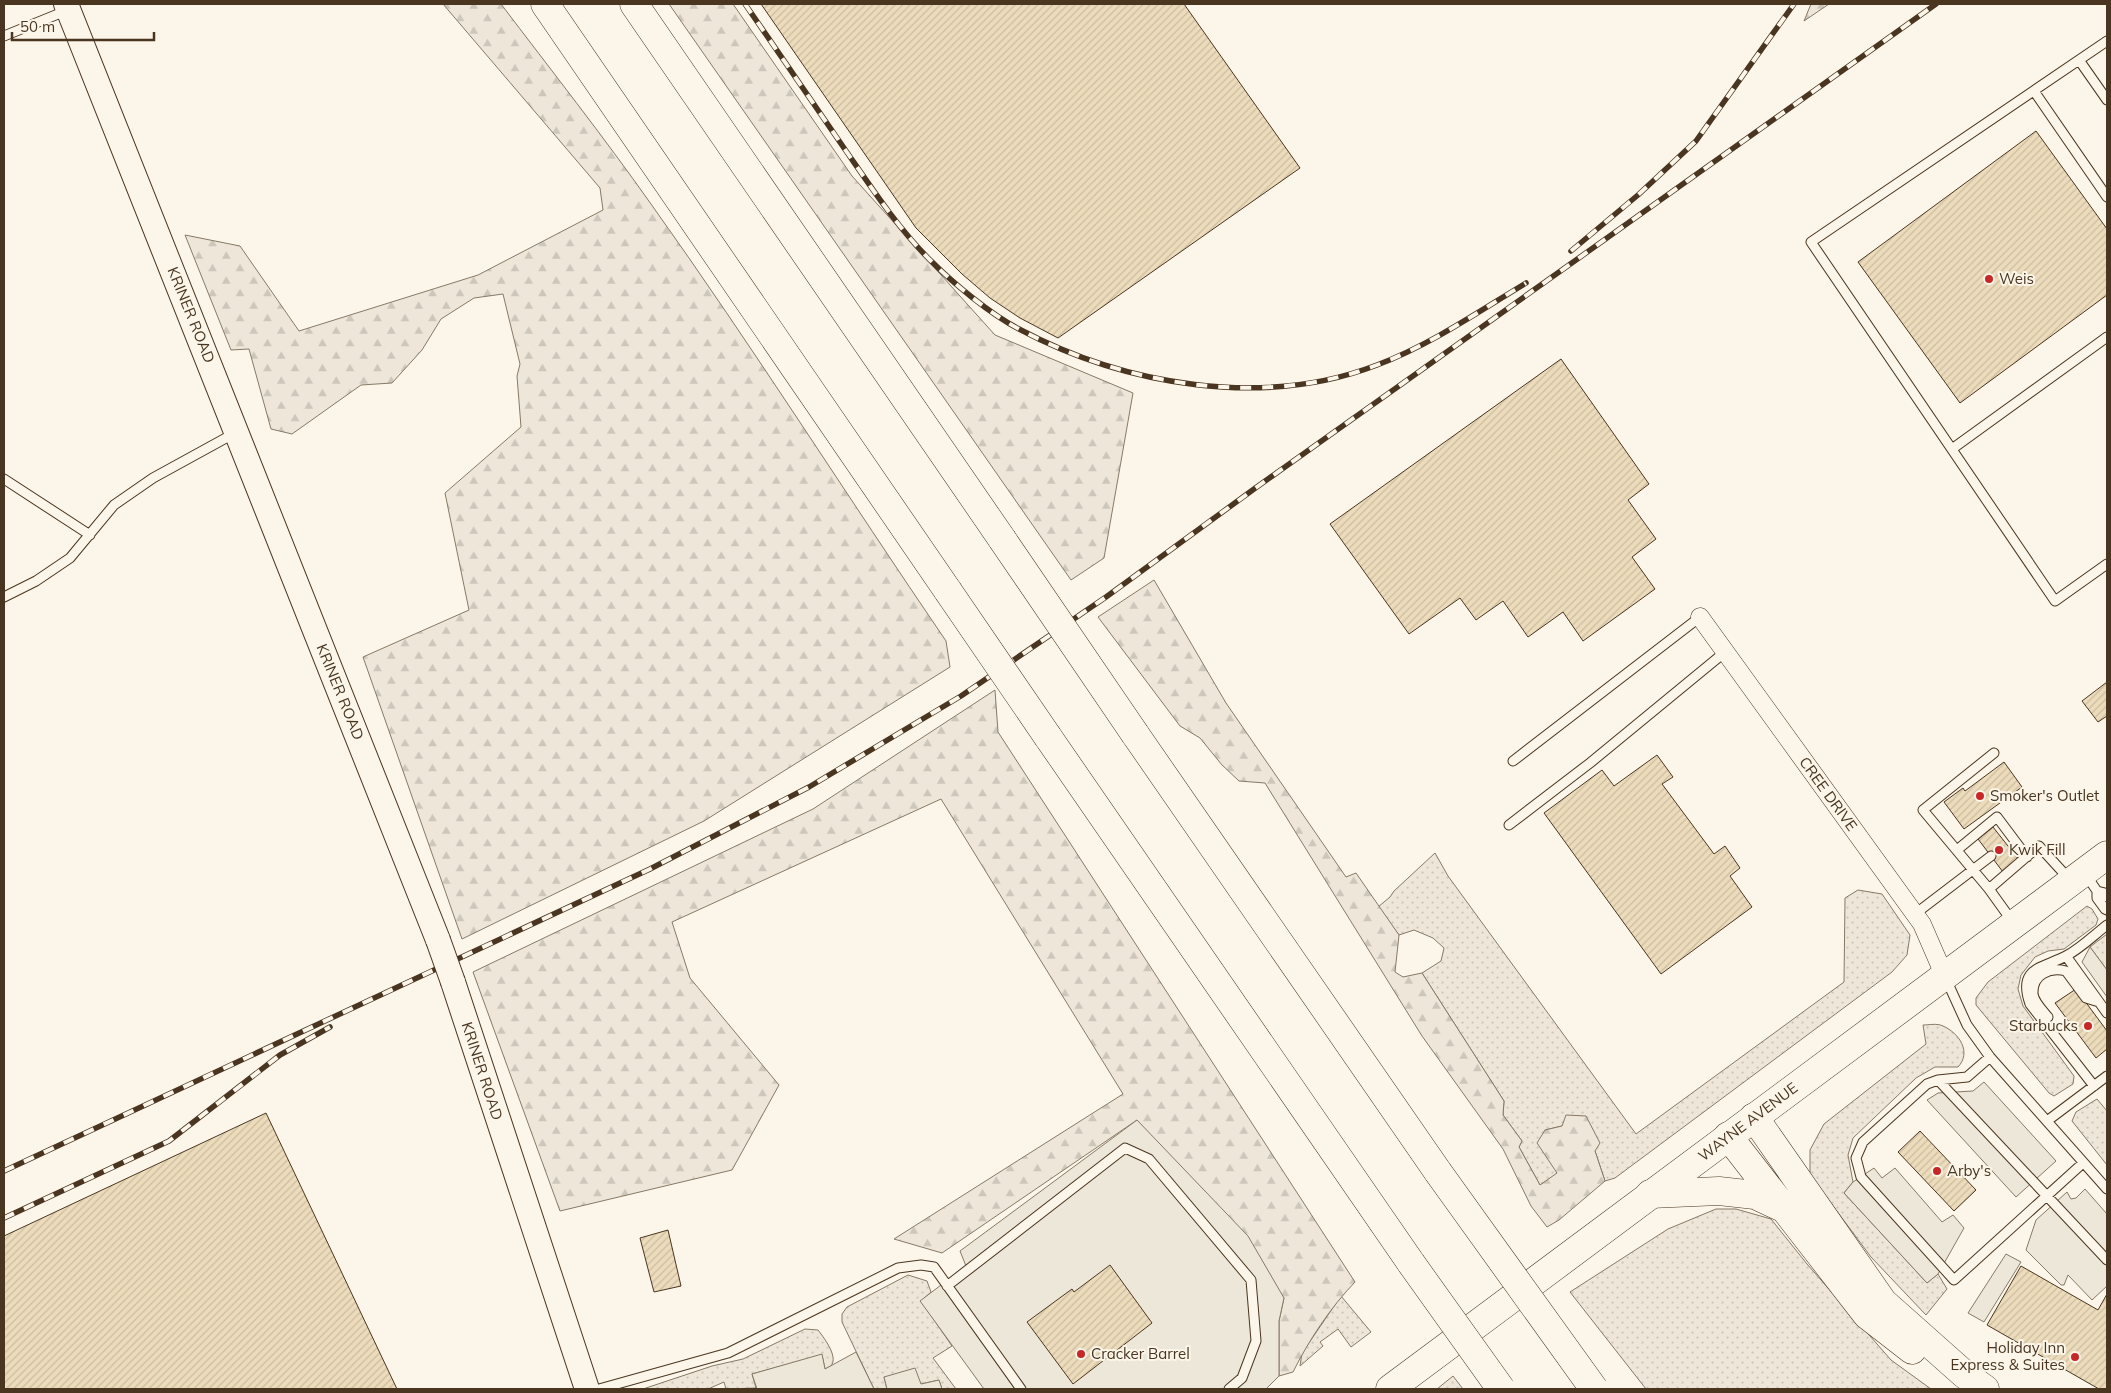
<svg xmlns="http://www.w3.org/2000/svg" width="2111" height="1393" font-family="Mulish,sans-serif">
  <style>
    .grass { fill: url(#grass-dots); stroke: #887966 }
    .forest { fill: url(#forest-firs); stroke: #887966 }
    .parking { fill: #ede7d9; stroke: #887966 }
    .building { fill: url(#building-hatch); stroke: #4a3520 }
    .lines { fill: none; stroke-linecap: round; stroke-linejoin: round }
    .lane-casing { stroke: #4a3520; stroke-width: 11 }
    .street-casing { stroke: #4a3520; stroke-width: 19 }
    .secondary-casing { stroke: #4a3520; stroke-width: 26 }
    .primary-casing { stroke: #4a3520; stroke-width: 29 }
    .highway-casing { stroke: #4a3520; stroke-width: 29 }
    .lane { stroke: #fbf6e9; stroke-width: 9 }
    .street { stroke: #fbf6e9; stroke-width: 18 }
    .secondary { stroke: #fbf6e9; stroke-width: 24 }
    .primary { stroke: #fbf6e9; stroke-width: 28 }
    .highway { stroke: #fbf6e9; stroke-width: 28 }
    .rail-casing { stroke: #4a3520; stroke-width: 5.5 }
    .rail { stroke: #fbf6e9; stroke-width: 4; stroke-dasharray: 11; stroke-linecap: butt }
    .secondary-bridge-casing { stroke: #4a3520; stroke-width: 26; stroke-linecap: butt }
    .highway-bridge-casing { stroke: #4a3520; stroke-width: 29; stroke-linecap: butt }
    .secondary-bridge { stroke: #fbf6e9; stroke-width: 24 }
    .highway-bridge { stroke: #fbf6e9; stroke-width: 28 }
    .poi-dot { fill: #c62828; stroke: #fbf6e9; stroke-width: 2 }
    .labels { text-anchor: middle; stroke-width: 4; stroke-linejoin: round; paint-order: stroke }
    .poi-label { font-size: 15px; fill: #4a3520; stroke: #fbf6e9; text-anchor: start }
    .street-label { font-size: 15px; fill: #4a3520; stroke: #fbf6e9 }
  </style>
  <defs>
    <pattern id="grass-dots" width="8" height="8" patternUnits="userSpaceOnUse" patternTransform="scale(1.25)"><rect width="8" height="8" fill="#ede6d9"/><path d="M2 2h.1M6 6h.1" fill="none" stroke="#cdc6ba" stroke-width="1.8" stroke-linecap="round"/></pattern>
    <pattern id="forest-firs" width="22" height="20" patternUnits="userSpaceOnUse" patternTransform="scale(1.25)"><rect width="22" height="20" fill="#ede6d9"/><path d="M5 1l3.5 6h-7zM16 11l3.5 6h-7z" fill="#cdc6ba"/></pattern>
    <pattern id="building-hatch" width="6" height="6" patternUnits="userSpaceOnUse" patternTransform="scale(1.25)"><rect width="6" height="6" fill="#ecdcbc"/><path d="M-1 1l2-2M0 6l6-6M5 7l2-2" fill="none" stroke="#ccbda1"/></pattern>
  </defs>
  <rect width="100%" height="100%" fill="#fbf6e9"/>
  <path class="grass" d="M1435 853 1448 876 1636 1134 1844 982 1845 898 1858 890 1882 894 1910 935 1907 955 1892 972 1615 1178 1605 1181 1595 1151 1562 1126 1545 1130 1557 1174 1540 1185 1519 1147 1522 1141 1503 1115 1504 1101 1422 973 1441 961 1444 948 1433 938 1414 930 1399 935 1378 907 1390 897 1394 891Z
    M2087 906 2092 909 2098 919 2096 925 2064 949 2048 951 2035 957 2021 975 2018 989 2023 1006 2074 1076 2073 1084 2054 1096 2049 1093 1976 1005V998L1988 982Z
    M2107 934V970L2090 947Z
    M1923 1025C1929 1025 1937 1023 1943 1026 1959 1033 1972 1052 1958 1067H1935L1916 1078 1853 1138 1848 1155 1853 1182 1844 1193 1927 1283 1938 1274 1947 1289 1926 1315 1871 1257 1810 1175V1150L1824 1124 1926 1044Z
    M2097 1099 2107 1111V1165L2072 1121 2076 1112Z
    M1716 1209H1736L1771 1219 1807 1264 1891 1360 1931 1389H1646L1570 1292 1668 1229Z
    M908 1275 927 1281 931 1292 921 1301 952 1346 933 1358 956 1389H942L939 1380 921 1384 884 1377 887 1389H874L842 1322V1314L847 1307Z
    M1341 1296 1371 1332 1351 1347 1338 1329 1320 1342 1323 1346 1300 1366 1302 1353Z
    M805 1329 818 1330C825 1339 844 1364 825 1369L822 1355 752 1374 756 1388 726 1389 724 1382 708 1389H643L712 1366 743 1359Z
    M1453 1376 1463 1389H1437Z"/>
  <path class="forest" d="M443 4H501C551 70 603 136 651 204 753 347 847 496 946 641L950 667 704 821 462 939 363 657 469 610 445 493 521 427 517 376 520 364 503 294 474 298 441 319 422 350 392 383 361 385 292 434 271 429 249 349 231 350 185 235 240 246 299 331 478 275 603 210 600 188Z
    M669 4H733L852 176 995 335 1133 393 1104 558 1071 580Z
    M1811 4H1829L1804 21Z
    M1154 580 1226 703 1346 877 1356 873 1399 935 1395 972 1403 977 1422 973 1504 1101 1503 1115 1522 1141 1519 1147 1540 1185 1557 1173 1537 1143 1545 1130 1562 1126 1566 1115 1586 1116 1600 1143 1595 1151 1605 1181 1559 1220 1547 1227 1531 1206 1503 1149 1422 1036 1265 783 1239 781 1222 765 1200 738 1180 726 1098 617Z
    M995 690 998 732 1355 1282C1330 1308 1309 1340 1293 1372L1279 1376V1321L1284 1298 1137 1120 942 1253 894 1239 1123 1094 941 799 672 922 690 978 779 1085 732 1170 560 1211 473 972 813 809Z"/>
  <path class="parking" d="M2090 947 2107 970V997L2082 962Z
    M1984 1082 2056 1161 2016 1197 1927 1100 1938 1093 1973 1091Z
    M1137 1120 1248 1236 1284 1298 1279 1321V1376L1266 1389H984L920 1301 966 1266 960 1251Z
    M1874 1168 1882 1178 1895 1168 1942 1222 1953 1215 1964 1228 1938 1274 1927 1283 1844 1193 1853 1182Z
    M2085 1189 2107 1214V1286L2092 1300 2068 1275 2064 1285H2061L2026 1250 2036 1220 2067 1192 2071 1199 2076 1198Z
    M2006 1254 2021 1262 1984 1322 1968 1313Z
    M856 1352 874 1389H757L752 1374 822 1354 825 1369Z
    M915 1368 921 1384 939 1380 942 1389H887L884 1377Z"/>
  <path class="building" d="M761 4H1184L1300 168 1058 338 1020 318 990 298 962 274 916 228Z
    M2036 131 2107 229V295L1960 403 1858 262Z
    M1561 359 1649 484 1628 500 1656 539 1632 557 1655 589 1583 641 1563 612 1528 637 1503 601 1476 620 1460 598 1409 634 1330 524Z
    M2107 682V716L2098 722 2082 701Z
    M1657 755 1673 777 1662 784 1714 854 1725 846 1740 868 1730 876 1752 907 1661 974 1544 813 1602 770 1614 786Z
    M2004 762 2022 787 1964 829 1944 802 1963 788 1965 791Z
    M1993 827 2019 860 2003 872 1978 839Z
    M2076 989 2107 1031V1049L2096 1058 2055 1003Z
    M266 1113 397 1389H4V1236Z
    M1920 1131 1976 1190 1954 1211 1898 1152Z
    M668 1230 681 1286 654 1292 640 1238Z
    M1110 1265 1152 1323 1073 1384 1027 1322 1072 1289 1074 1292Z
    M2021 1266 2098 1310 2107 1294V1389H2099L1987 1325Z"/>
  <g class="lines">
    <defs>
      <path id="lane" d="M4 36 68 10
        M2107 41 1811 242 2055 601 2107 564
        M2079 60 2107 100
        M2034 91 2107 197
        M1952 449 2107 337
        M4 479 90 535
        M4 597 36 581 70 558 114 505 153 478 235 433
        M1513 761 1700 617
        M1509 825 1590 763 1725 652
        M1957 850 1997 817 2027 857
        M2086 875 2097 891V898L2105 909 2107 910
        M1989 889 1923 810 1994 753
        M2097 891 2105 893 2107 897
        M1915 914 1991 856
        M2012 921 1989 889 2039 846 2070 880
        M2066 956 2107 1013
        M1946 979 1967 1025 1990 1057 2107 1189
        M2048 1017C2043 1011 2034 1002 2033 994 2032 974 2050 967 2066 971L2086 998 2099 1002
        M1990 1057 1967 1077 1938 1080 1927 1084 1863 1142 1856 1158 1861 1177 1954 1280 2083 1163
        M1938 1080 2107 1260
        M2094 1086 2030 1004C2017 967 2043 968 2066 956 2081 948 2094 935 2107 925
        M2047 1121 2107 1076
        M947 1286 1125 1148 1149 1159 1251 1280 1256 1341 1242 1378 1229 1389
        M599 1389 728 1353 898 1268 921 1265 934 1267 1021 1389"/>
      <path id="street" d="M1700 617 1922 924 1945 977"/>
      <path id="secondary" d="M66 4 438 940
        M453 982 587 1389"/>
      <path id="primary" d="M1390 1389 2107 855"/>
      <path id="highway" d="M545 4 948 591
        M634 4 1002 539
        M1135 734 1438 1172
        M1048 737 1411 1263
        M1754 1117 1883 1302 1964 1374 1985 1389
        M1728 1136 1867 1315 1912 1350
        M1650 1194 1719 1191 1755 1195 1783 1208"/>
    </defs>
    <use href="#lane" class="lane-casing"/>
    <use href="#street" class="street-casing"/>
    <use href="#secondary" class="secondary-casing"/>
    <use href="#primary" class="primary-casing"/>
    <use href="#highway" class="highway-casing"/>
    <use href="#lane" class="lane"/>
    <use href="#street" class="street"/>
    <use href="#secondary" class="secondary"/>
    <use href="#primary" class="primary"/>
    <use href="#highway" class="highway"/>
    <defs>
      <path id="rail" d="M745 4C778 52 811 100 844 148 871 187 897 227 930 260 953 283 990 314 1019 329 1124 385 1263 409 1377 365 1430 345 1478 312 1526 283
        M1571 251 1638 195 1696 141 1794 4
        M4 1171 650 869 809 787 961 696 1106 597 1254 489 1936 4
        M4 1218 169 1141 280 1055 330 1027"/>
    </defs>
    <use href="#rail" class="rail-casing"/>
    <use href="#rail" class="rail"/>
    <defs>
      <path id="secondary-bridge" d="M438 940 453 982"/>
      <path id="highway-bridge" d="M1002 539 1135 734
        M948 591 1048 737
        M1438 1172 1594 1389
        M1411 1263 1501 1389"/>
    </defs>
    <use href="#secondary-bridge" class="secondary-bridge-casing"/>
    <use href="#highway-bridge" class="highway-bridge-casing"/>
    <use href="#secondary-bridge" class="secondary-bridge"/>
    <use href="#highway-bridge" class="highway-bridge"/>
  </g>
  <g class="poi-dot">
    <circle cx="1989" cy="279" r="5"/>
    <circle cx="1980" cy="796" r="5"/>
    <circle cx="1999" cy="850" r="5"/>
    <circle cx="2088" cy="1026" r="5"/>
    <circle cx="1937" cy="1171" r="5"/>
    <circle cx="1081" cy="1354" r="5"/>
    <circle cx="2075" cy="1357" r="5"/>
  </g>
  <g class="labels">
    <g class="poi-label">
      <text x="1999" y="284">Weis</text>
      <text x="1990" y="801">Smoker's Outlet</text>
      <text x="2009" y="855">Kwik Fill</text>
      <text x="2078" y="1031" text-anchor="end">Starbucks</text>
      <text x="1947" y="1176">Arby's</text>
      <text x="2065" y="1353" text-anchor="end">Holiday Inn<tspan x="2065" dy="17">Express &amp; Suites</tspan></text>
      <text x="1091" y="1359">Cracker Barrel</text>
    </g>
    <g class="street-label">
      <text transform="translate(191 315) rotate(68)" y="5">KRINER ROAD</text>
      <text transform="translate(340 692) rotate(68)" y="5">KRINER ROAD</text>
      <text transform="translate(1828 794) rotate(54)" y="5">CREE DRIVE</text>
      <text transform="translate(482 1071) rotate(72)" y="5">KRINER ROAD</text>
      <text transform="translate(1748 1122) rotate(-37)" y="5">WAYNE AVENUE</text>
    </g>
  </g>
  <rect width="2111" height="1393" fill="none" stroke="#4a3520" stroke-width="10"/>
  <path d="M12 32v8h142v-8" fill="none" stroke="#4a3520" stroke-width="2.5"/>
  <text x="20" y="32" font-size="15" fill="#4a3520" stroke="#fbf6e9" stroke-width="4" paint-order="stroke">50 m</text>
</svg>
